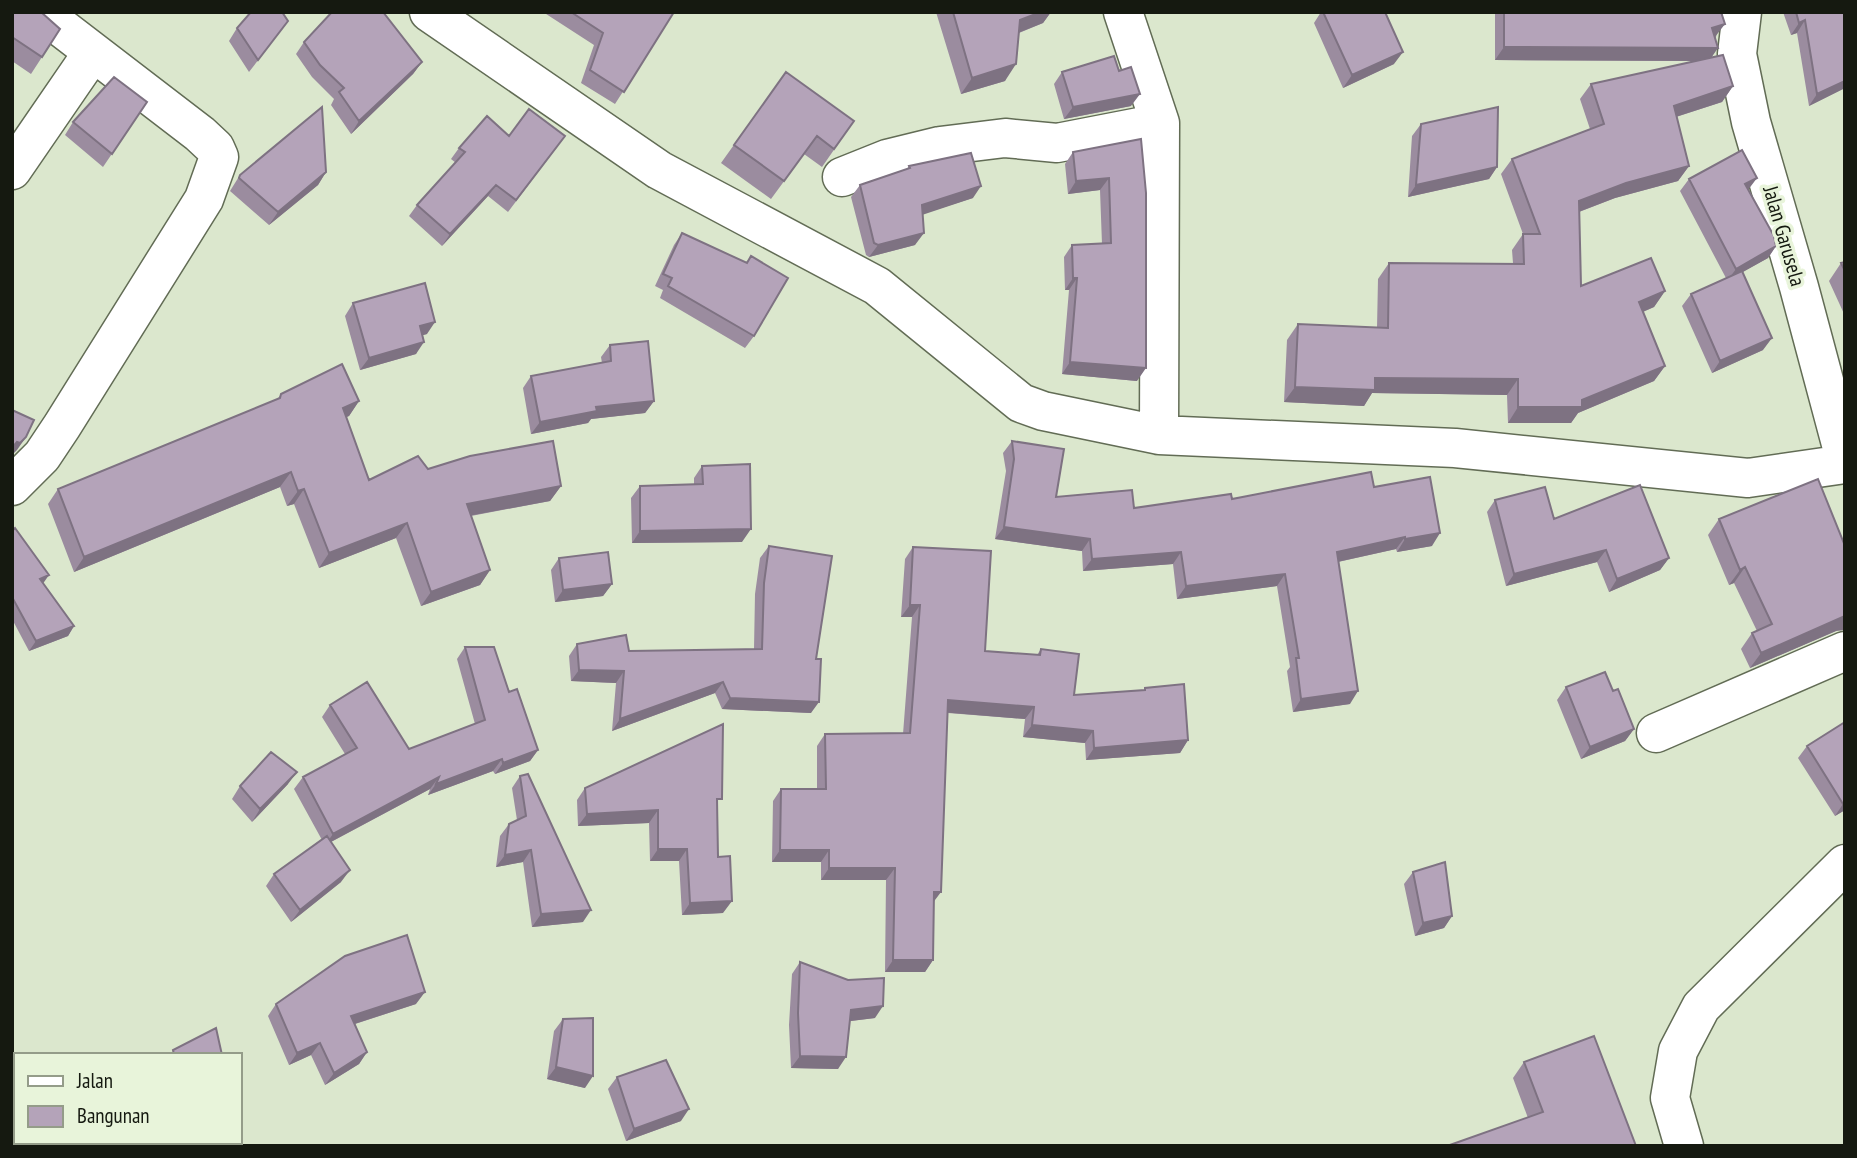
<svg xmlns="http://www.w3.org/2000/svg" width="1857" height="1158" font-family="'PT Sans Narrow',sans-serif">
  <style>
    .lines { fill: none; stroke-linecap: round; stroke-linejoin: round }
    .minor-casing { stroke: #626c55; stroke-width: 41 }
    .minor { stroke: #fff; stroke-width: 38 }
    .wall { fill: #9b8c9f }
    .shaded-wall { fill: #7e7282 }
    .building { fill: #b4a3b9; stroke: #7e7282; stroke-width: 2 }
    .labels { text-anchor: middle; stroke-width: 7; stroke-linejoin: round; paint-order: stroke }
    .street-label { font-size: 21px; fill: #151910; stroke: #e8f4da }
  </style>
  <rect width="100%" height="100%" fill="#dbe7cd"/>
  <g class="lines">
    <defs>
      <path id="minor" d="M429 12 659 170 877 286 1021 403 1043 411 1159 435 1455 448 1748 478 1845 464
        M1123 12 1160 123 1159 435
        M1742 12 1737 54 1751 122 1799 287 1845 459
        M12 170 93 52
        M842 177 887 159 940 146 1005 138 1057 143 1160 123
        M12 486 42 456 62 426 204 199 219 157 215 148 200 134 41 12
        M1656 733 1845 651
        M1684 1146 1670 1098 1678 1051 1701 1007 1845 864"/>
    </defs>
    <use href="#minor" class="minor-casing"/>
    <use href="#minor" class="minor"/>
  </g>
  <path class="wall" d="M12 12 42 57 31 74 12 61Z
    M543 12H674L615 104 581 83 594 45Z
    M936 12H1051L1043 23 1019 33 1005 81 961 94Z
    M1321 12H1385L1394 64 1343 88 1314 23Z
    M1495 12H1721L1712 57 1733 86 1722 102 1676 117 1689 166 1678 181 1615 198 1579 212 1581 286 1665 291 1654 307 1643 312 1665 366 1654 381 1578 413 1571 423H1508L1507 395 1372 393 1364 406 1284 402 1287 340 1298 324 1377 328 1378 279 1389 263H1513L1512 250 1523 234 1501 174 1512 159 1590 129 1580 99 1591 84 1696 61 1495 60Z
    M1783 12H1845V88L1809 106 1797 33 1791 35Z
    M237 28 279 33 249 72 229 41Z
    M304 42 422 62 413 74 351 134 331 105 334 99 312 77 296 54Z
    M786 72 854 121 822 167 804 154 771 199 721 163Z
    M1062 72 1131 106 1064 119 1054 84Z
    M147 102 103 167 65 135 73 122Z
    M1421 124 1497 167 1489 179 1408 197 1412 136Z
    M509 136 557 147 508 212 488 196 442 246 409 216 417 205 456 163 451 159 459 148Z
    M1141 139 1137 381 1062 374 1069 290H1065L1064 257 1072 245 1102 244 1100 190 1068 194 1065 164 1073 152Z
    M909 166 973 198 922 214 915 245 869 257 866 255 851 197 860 185 907 169Z
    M326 172 318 185 269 225 230 191 240 175Z
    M1689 179 1748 190 1776 246 1768 258 1742 272 1763 350 1712 373 1682 306 1691 294 1726 278 1680 191Z
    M682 233 746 263 751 256 754 336 745 348 660 298 663 290 655 286 674 245Z
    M1845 262V316L1829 281 1841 263Z
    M353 303 427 334 423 335 416 354 360 370 345 316Z
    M610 345 654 401 645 413 591 419 588 423 531 434 523 388 531 376 602 363 601 357Z
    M281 394 359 401 349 416 346 417 369 480 428 469 561 486 550 501 471 516 490 570 480 585 421 606 396 538 319 568 294 504 287 506 280 487 74 572 48 504 58 489 277 400Z
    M1012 441 1056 497 1134 508 1232 499 1374 487 1432 546 1397 552 1396 549 1338 562 1350 704 1293 712 1287 671 1290 667 1277 586 1177 599 1173 564 1083 571 1082 551 995 539 1006 471 1003 453Z
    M702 466 742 542 632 543 631 498 640 486 694 484V478Z
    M1495 500 1554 519 1669 558 1660 570 1609 592 1597 562 1506 586 1487 512Z
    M1719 519 1836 631 1750 668 1741 649 1752 633 1757 631 1734 583 1729 585 1708 535Z
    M12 531 43 584 74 626 68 636 29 651 12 619Z
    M769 546 816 659 811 713 722 709 715 693 612 731 616 683 571 681 569 656 577 644 629 651 754 649 755 594 760 558Z
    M913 547 985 651 1037 655 1041 649 1074 695 1144 690 1145 688 1188 740 1180 753 1086 760 1085 743 1023 737 1025 719 948 713 934 902 933 960 925 972H885L886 880H821V862H772L773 801 781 789H817V746L825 734H903L912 617H901L905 559Z
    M559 558 612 584 603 596 555 602 551 570Z
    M465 647 509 692 538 750 530 761 495 774 493 771 428 795 430 789 331 842 341 882 291 922 266 886 274 874 322 840 294 789 303 777 345 754 322 717 330 705 409 749 475 724 457 659Z
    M1566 687 1613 691 1634 729 1625 741 1581 759 1557 700Z
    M1845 722V810L1835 816 1798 758 1807 746Z
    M520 776 583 922 532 927 523 862 496 867 500 836 509 824 517 820 512 788Z
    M288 784 252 822 232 799 240 786Z
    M585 788 717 806 718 857 723 913 682 915 679 861H650L649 823 578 826 577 800Z
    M1413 872 1452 916 1444 928 1415 936 1404 884Z
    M800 962 875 1018 850 1021 838 1069 791 1068 789 1025 792 974Z
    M276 1004H416L355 1024 367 1052 359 1064 325 1085 311 1055 289 1065 268 1016Z
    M563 1019 585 1088 547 1079 554 1031Z
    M1524 1062 1636 1146 1528 1118 1513 1078Z
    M617 1077 681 1121 626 1141 608 1089Z"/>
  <path class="shaded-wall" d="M1041 12H1051L1043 23 1008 37 1020 20Z
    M1805 20 1797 33 1791 35 1799 23Z
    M1725 24 1715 37 1712 28Z
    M1504 47 1718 48 1709 61 1495 60Z
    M1403 52 1394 64 1343 88 1352 75Z
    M422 62 413 74 351 134 359 121Z
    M1016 64 1005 81 961 94 972 78Z
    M1845 81V88L1809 106 1817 94Z
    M1733 86 1722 102 1663 121 1674 106Z
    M1140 94 1131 106 1064 119 1073 107Z
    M1689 166 1678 181 1615 198 1568 216 1579 201 1626 183Z
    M1497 167 1489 179 1408 197 1416 185Z
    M326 172 318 185 269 225 278 212Z
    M1109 178 1100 190 1068 194 1076 181Z
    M1757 178 1748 190 1745 184Z
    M496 185 488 196 442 246 450 234Z
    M981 186 973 198 913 218 922 205Z
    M924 233 915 245 869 257 878 245Z
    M1776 246 1768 258 1727 281 1736 269Z
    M1073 278H1077L1069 290H1065Z
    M1665 291 1654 307 1628 318 1639 302Z
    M435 322 427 334 412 338 420 326Z
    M1772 338 1763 350 1712 373 1720 361Z
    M424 342 416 354 360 370 369 358Z
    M1070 362 1146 368 1137 381 1062 374Z
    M1665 366 1654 381 1578 413 1571 423H1508L1518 407 1582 400Z
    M1375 378 1518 379 1507 395 1372 393 1364 406 1284 402 1295 387Z
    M359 401 349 416 333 423 343 408Z
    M654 401 645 413 591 419 588 423 531 434 540 422 596 407Z
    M26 437 17 450 12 455V448L17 442Z
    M291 472 280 487 74 572 84 557Z
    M561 486 550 501 457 518 467 504Z
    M304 489 294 504 287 506 298 491Z
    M407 523 396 538 319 568 329 553Z
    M1004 527 1090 539 1082 551 995 539Z
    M751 529 742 542 632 543 640 531Z
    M1440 533 1432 546 1397 552 1405 539Z
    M1405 537 1396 549 1328 564 1337 552Z
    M1606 550 1597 562 1506 586 1514 574Z
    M1181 552 1173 564 1083 571 1092 559Z
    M1669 558 1660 570 1609 592 1617 579Z
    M1745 567 1734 583 1729 585 1740 570Z
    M490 570 480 585 421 606 431 592Z
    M1285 574 1277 586 1177 599 1186 586Z
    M49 575 42 585 40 579Z
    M612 584 603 596 555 602 563 590Z
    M910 605H920L912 617H901Z
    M1845 616V630L1836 631 1750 668 1761 653Z
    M74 626 68 636 29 651 36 641Z
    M579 670 624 671 616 683 571 681Z
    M723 682 715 693 612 731 620 719Z
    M1358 691 1350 704 1293 712 1301 699Z
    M730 698 819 702 811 713 722 709Z
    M948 700 1034 707 1025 719 940 712Z
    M1032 725 1093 731 1085 743 1023 737Z
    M1634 729 1625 741 1581 759 1590 747Z
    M1188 740 1180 753 1086 760 1094 748Z
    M538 750 530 761 495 774 503 763Z
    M502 759 493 771 428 795 436 784Z
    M297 772 288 784 252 822 260 809Z
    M439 777 430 789 325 845 333 834Z
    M1845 803V810L1835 816 1843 804Z
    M658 810 649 823 578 826 587 814Z
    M658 849H687L679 861H650Z
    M531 850 523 862 496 867 505 855Z
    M780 850H829L821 862H772Z
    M829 868H895L886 880H821Z
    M350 870 341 882 291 922 300 910Z
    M934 892H941L932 904Z
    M732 901 723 913 682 915 690 903Z
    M591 910 583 922 532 927 541 914Z
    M1452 916 1444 928 1415 936 1423 923Z
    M893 960H933L925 972H885Z
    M425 992 416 1004 342 1028 351 1016Z
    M883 1006 875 1018 843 1022 851 1010Z
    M320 1043 311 1055 289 1065 297 1053Z
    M367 1052 359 1064 325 1085 334 1073Z
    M800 1056 846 1057 838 1069 791 1068Z
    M556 1067 593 1076 585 1088 547 1079Z
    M689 1109 681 1121 626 1141 634 1129Z"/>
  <path class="building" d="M12 12H41L60 29 42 57 12 37Z
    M251 12H282L288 21 258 60 237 28Z
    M332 12H383L422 62 359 121 339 92 344 88 320 65 304 42Z
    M571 12H674L624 92 590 70 603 33Z
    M953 12H1041L1020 20 1016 64 972 78Z
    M1323 12H1385L1403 52 1352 75Z
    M1504 12H1721L1725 24 1712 28 1718 48 1504 47Z
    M1796 12H1845V81L1817 94 1805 20 1799 23Z
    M1723 55 1733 86 1674 106 1689 166 1626 183 1579 201 1581 286 1651 258 1665 291 1639 302 1665 366 1582 400V407H1518V379L1375 378V390L1295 387 1298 324 1388 328 1389 263 1524 264 1523 234H1540L1512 159 1604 124 1591 84Z
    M1114 56 1119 71 1131 67 1140 94 1073 107 1062 72Z
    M786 72 854 121 834 149 817 136 784 181 734 145Z
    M114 77 147 102 112 154 73 122Z
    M322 107 326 172 278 212 239 178 240 175Z
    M1498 107 1497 167 1416 185 1421 124Z
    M529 109 565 136 516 200 496 185 450 234 417 205 465 152 459 148 487 116 509 136Z
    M1141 139 1146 193V368L1070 362 1077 278H1073L1072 245 1111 243 1109 178 1076 181 1073 152Z
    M1742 150 1757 178 1745 184 1774 236 1776 246 1736 269 1689 179Z
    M971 153 981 186 922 205 924 233 878 245 874 243 860 185 910 168 909 166Z
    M682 233 747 263 751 256 788 278 754 336 668 286 672 278 663 274Z
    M1845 262V271L1841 263Z
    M1742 271 1772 338 1720 361 1691 294Z
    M425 283 435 322 420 326 424 342 369 358 353 303Z
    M648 341 654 401 596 407 597 411 540 422 531 376 611 361 610 345Z
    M342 364 359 401 343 408 369 480 418 456 428 469 470 456 553 441 561 486 467 504 490 570 431 592 407 523 329 553 304 489 298 491 291 472 84 557 58 489 280 398 281 394Z
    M12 410 34 420 26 437 20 443 17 442 12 448Z
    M1012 441 1064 449 1056 497 1132 490 1134 508 1231 494 1232 499 1371 472 1374 487 1430 477 1440 533 1405 539V537L1337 552 1358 691 1301 699 1296 658H1299L1285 574 1186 586 1181 552 1092 559 1090 539 1004 527 1014 459Z
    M750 464 751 529 640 531V486L703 484 702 466Z
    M1818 479 1845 546V616L1761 653 1752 633 1772 624 1745 567 1740 570 1719 519Z
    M1640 485 1669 558 1617 579 1606 550 1514 574 1495 500 1545 487 1554 519Z
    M15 528 49 575 40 579 74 626 36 641 12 597V531Z
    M769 546 832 556 816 659H821L819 702 730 698 723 682 620 719 624 671 579 670 577 644 626 635 629 651 762 649 764 583Z
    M913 547 991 551 985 651 1040 655 1041 649 1079 654 1074 695 1145 690V688L1184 684 1188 740 1094 748 1093 731 1032 725 1034 707 948 700 941 892H934L933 960H893L895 868H829V850H780L781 789H826L825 734 910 733 920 605H910Z
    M608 552 612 584 563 590 559 558Z
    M465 647H494L509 692 517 689 538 750 503 763 502 759 436 784 439 777 333 834 303 777 357 748 330 705 367 682 409 749 485 720Z
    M1605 672 1613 691 1618 689 1634 729 1590 747 1566 687Z
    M1845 722V803L1843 804 1807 746Z
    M723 724 722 799H717L718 857 730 856 732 901 690 903 687 849H658V810L587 814 585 788Z
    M271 752 297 772 260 809 240 786Z
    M528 774 591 910 541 914 531 850 505 855 509 824 526 816 520 776Z
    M327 836 350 870 300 910 274 874Z
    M1445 862 1452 916 1423 923 1413 872Z
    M407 935 425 992 351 1016 367 1052 334 1073 320 1043 297 1053 276 1004 345 956Z
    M800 962 848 980 884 978 883 1006 851 1010 846 1057 800 1056 798 1013Z
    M593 1018V1076L556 1067 563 1019Z
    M216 1028 222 1055H174L173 1050Z
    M1594 1036 1636 1146H1447L1543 1112 1524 1062Z
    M666 1060 689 1109 634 1129 617 1077Z"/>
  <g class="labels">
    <g class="street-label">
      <text transform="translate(1784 236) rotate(74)" y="7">Jalan Garusela</text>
    </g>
  </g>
  <rect width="1857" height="1158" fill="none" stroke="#151910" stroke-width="28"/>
  <rect x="14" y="1053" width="228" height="91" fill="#e8f4da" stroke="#949c89" stroke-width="2"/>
  <rect x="28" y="1076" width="35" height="10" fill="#ffffff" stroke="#949c89" stroke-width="2"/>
  <text x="77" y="1088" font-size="21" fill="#151910">Jalan</text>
  <rect x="28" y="1106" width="35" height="21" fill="#b4a3b9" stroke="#949c89" stroke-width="2"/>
  <text x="77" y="1123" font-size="21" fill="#151910">Bangunan</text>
</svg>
